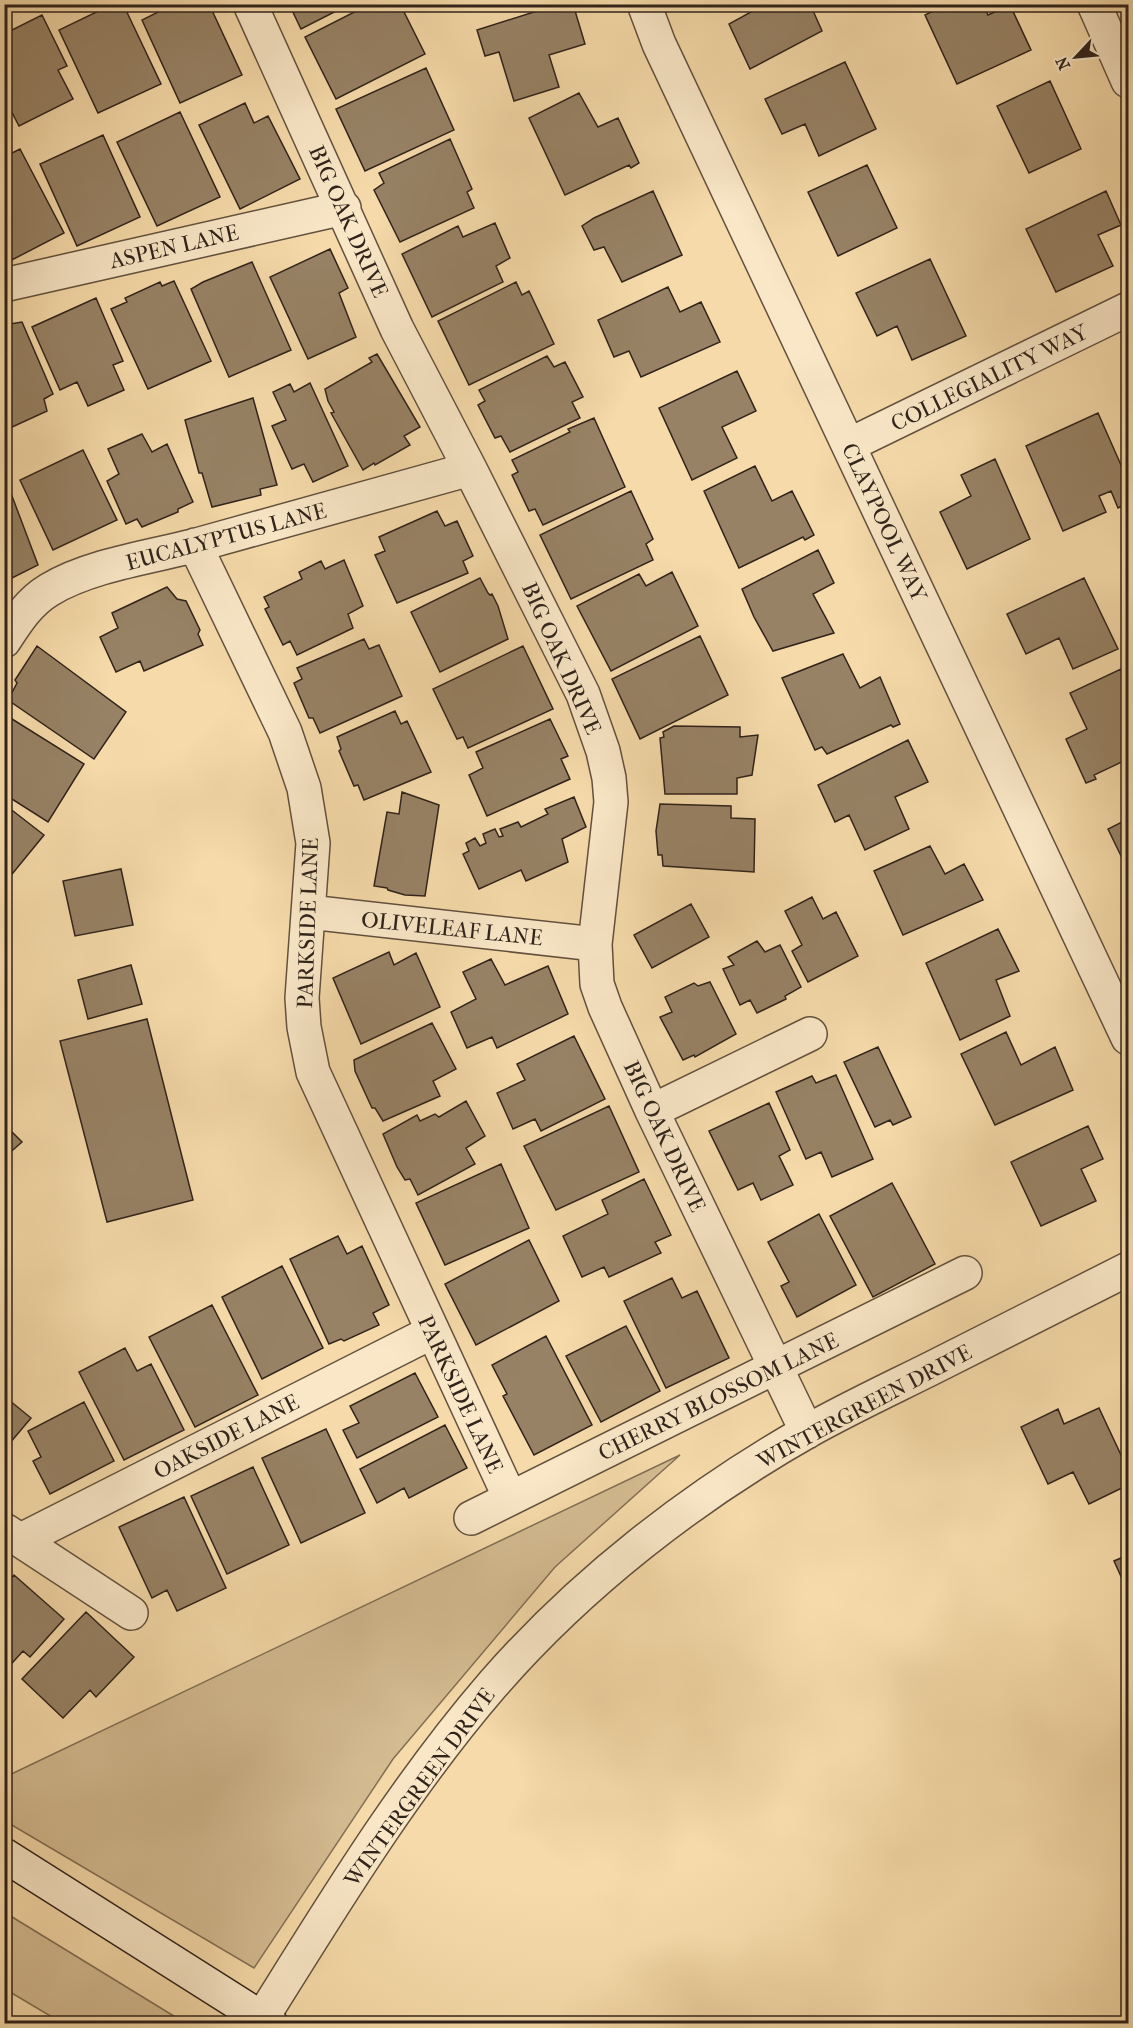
<svg xmlns="http://www.w3.org/2000/svg" width="1133" height="2028" font-family="'IM FELL French Canon',serif">
  <style>
    .green { fill: #d4bb91; stroke: #826f56; stroke-width: 1.5 }
    .building { fill: #978265; stroke: #30231b; stroke-width: 1.5 }
    .lines { fill: none; stroke-linecap: round; stroke-linejoin: round }
    .minor-casing { stroke: #62513e; stroke-width: 36 }
    .secondary-casing { stroke: #30231b; stroke-width: 36 }
    .minor { stroke: #f9e7c7; stroke-width: 33 }
    .secondary { stroke: #f9e7c7; stroke-width: 33 }
    .labels { text-anchor: middle; stroke-width: 4.5; stroke-linejoin: round; paint-order: stroke }
    .street-label { font-size: 22px; fill: #30231b; stroke: #f9e7c7 }
  </style>
  <rect width="100%" height="100%" fill="#f6daa9"/>
  <filter id="stains"><feTurbulence type="fractalNoise" baseFrequency=".00333" numOctaves="4"/><feColorMatrix values="0 0 0 0 .2 0 0 0 0 .09 0 0 0 0 .02 0 0 0 .5 -.17"/></filter>
  <radialGradient id="worn" r=".72"><stop offset=".6" stop-color="#630" stop-opacity="0"/><stop offset="1" stop-color="#630" stop-opacity=".3"/></radialGradient>
  <path class="green" d="M680 1455 555 1567 393 1759 254 1968 5 1821V1777Z
    M4 1912 177 2018 186 2023H62L5 1989Z"/>
  <path class="building" d="M113 4H123L161 84 98 113 59 30Z
    M174 4H209L242 75 180 103 142 20Z
    M289 4H350L301 29Z
    M370 4H400L425 54 336 99 305 37Z
    M559 4H573L585 44 549 55 559 87 514 101 499 52 485 56 477 30Z
    M747 4H810L822 31 750 69 729 24 751 12Z
    M947 4H983L988 15 1010 5 1031 50 957 84 925 15Z
    M42 15 67 66 58 70 73 99 19 126 4 97V34Z
    M845 62 876 129 819 156 805 124 782 134 765 99Z
    M426 68 454 130 365 171 336 109Z
    M1050 81 1081 149 1029 173 997 106Z
    M579 93 598 127 618 118 639 163 631 168 629 165 565 195 529 118Z
    M245 103 254 123 268 116 300 179 240 209 199 125Z
    M180 112 220 197 157 226 117 142Z
    M103 135 140 217 77 246 40 164Z
    M450 139 472 189 467 192 474 208 400 242 374 190 384 183 379 173Z
    M20 149 64 233 4 264V157Z
    M867 165 897 228 838 256 808 192Z
    M653 191 682 255 622 282 604 247 594 250 582 226 594 218Z
    M1106 191 1121 225 1098 235 1113 266 1056 292 1026 229Z
    M495 223 510 258 496 266 503 282 432 317 402 254 458 226 463 237Z
    M330 249 348 288 339 293 356 337 308 359 270 277Z
    M930 259 966 336 912 360 897 326 877 336 856 293Z
    M252 262 291 350 229 377 191 289 203 282Z
    M174 281 211 361 148 389 111 309 127 302 125 298 160 282 162 286Z
    M516 282 522 295 529 291 554 344 469 385 438 321Z
    M668 287 680 312 701 302 720 342 641 377 629 351 614 357 598 320Z
    M96 298 123 361 113 365 124 390 88 406 77 382 60 390 32 327Z
    M22 322 53 394 44 399 47 411 10 428 4 415V325Z
    M377 354 420 427 404 436 410 445 375 465 374 463 363 470 331 413 334 412 328 401 325 389 372 362 369 358Z
    M547 356 554 367 565 362 583 397 572 402 580 418 510 452 501 436 495 438 478 405 485 401 479 390Z
    M737 371 756 411 722 427 737 458 692 480 659 408Z
    M310 383 348 466 313 482 304 464 292 469 272 426 286 420 273 392 290 384 294 392Z
    M253 398 277 485 260 489 261 495 212 507 202 473H199L185 420Z
    M1098 413 1128 481V503L1118 508 1111 491 1099 496 1106 512 1063 531 1026 446Z
    M594 418 625 487 543 525 535 509 529 511 512 475 518 472 512 460 570 432 568 429Z
    M142 434 152 452 167 444 193 502 178 509V512L142 527 137 519 126 524 107 481 119 474 108 449Z
    M83 450 117 520 53 550 20 480Z
    M995 459 1030 539 967 569 940 512 971 496 961 475Z
    M755 466 772 501 792 491 814 535 805 540 803 537 739 568 704 491Z
    M9 488 38 565 4 582V489Z
    M631 491 653 539 646 544 653 560 571 599 540 535Z
    M437 511 445 526 457 521 473 556 463 561 468 573 397 603 375 555 385 551 379 537Z
    M818 550 834 583 813 594 834 633 773 651 754 617 742 589Z
    M344 560 363 606 348 614 353 628 297 655 290 641 283 645 265 609 269 607 264 597 302 579 299 572 321 561 325 569Z
    M672 572 698 626 611 671 577 606 639 574 646 586Z
    M480 578 488 593 490 595 492 594 498 606 508 639 440 672 411 612Z
    M1084 578 1118 649 1073 669 1059 638 1026 654 1007 614Z
    M167 587 177 599 186 601 200 630 198 634 203 645 144 671 140 661 116 672 100 637 118 628 112 613Z
    M700 636 728 695 640 739 612 679Z
    M364 639 369 649 379 645 402 696 320 733 313 718H309L294 683 302 679 297 668Z
    M37 646 126 712 94 759 8 700 17 683 15 680Z
    M523 646 553 709 468 748 463 737 457 739 433 689Z
    M843 654 860 688 880 677 900 724 893 727 891 725 827 754 822 747 815 750 782 678Z
    M1121 669 1128 685V759L1094 775 1096 779 1086 783 1066 739 1087 729 1070 693Z
    M395 711 401 724 407 721 431 772 364 800 358 785 354 786 339 751 341 749 337 737Z
    M4 714 84 764 48 822 4 794Z
    M550 719 568 756 561 759 570 779 487 816 469 775 483 768 476 752Z
    M674 726 740 727V737L758 735 752 775 737 778V794H665L660 738 664 737 663 732Z
    M908 740 928 782 895 797 909 829 865 850 849 815 835 822 818 785Z
    M402 792 439 805 425 896 405 895 388 890 387 888 374 886 387 812 399 814Z
    M574 797 586 827 562 839 568 862 526 881 521 870 479 889 463 854 469 851 466 843 475 838 480 846 486 843 483 834 495 829 499 837 503 836 500 829 518 822 521 827 548 814 545 809Z
    M4 804 44 835 4 884Z
    M660 804 731 806V818L755 819 754 872 663 866 662 855H658L656 831Z
    M1128 819V857L1123 860 1108 829Z
    M930 846 945 874 964 864 983 900 903 935 874 871Z
    M121 869 133 925 75 936 63 881Z
    M812 897 823 919 836 912 858 956 808 982 792 951 802 945 785 911Z
    M691 904 709 937 652 968 634 935Z
    M998 929 1019 971 996 980 1010 1016 960 1040 926 963Z
    M757 941 765 952 780 945 801 987 785 996 786 999 757 1013 750 1000 740 1005 723 969 734 965 728 957Z
    M389 952 394 965 416 953 440 1007 361 1044 333 978Z
    M491 959 505 985 548 966 568 1014 497 1048 492 1037 467 1048 451 1012 476 999 463 972Z
    M131 965 142 1004 88 1019 78 980Z
    M710 982 736 1034 695 1057 694 1055 683 1060 660 1017 672 1012 665 997 694 983 698 986Z
    M147 1019 193 1200 107 1222 60 1041Z
    M432 1023 456 1069 433 1081 440 1096 383 1121 375 1108H372L355 1071 354 1060Z
    M1006 1032 1021 1065 1055 1047 1073 1090 995 1125 961 1054Z
    M574 1036 605 1099 541 1131 535 1119 513 1129 497 1093 525 1080 517 1064Z
    M878 1047 911 1117 893 1125 890 1120 875 1127 844 1062Z
    M836 1075 873 1159 832 1177 821 1152 806 1159 776 1092 812 1076 816 1083Z
    M466 1101 485 1136 466 1148 475 1164 418 1195 410 1179 405 1180 397 1167 383 1134 417 1115 420 1121 435 1114 439 1117Z
    M769 1103 790 1150 779 1156 793 1185 761 1200 753 1183 738 1190 709 1131Z
    M609 1106 639 1172 556 1210 524 1146Z
    M4 1124 22 1142 6 1156 4 1154Z
    M1088 1126 1103 1159 1081 1169 1096 1201 1041 1226 1011 1162Z
    M501 1164 529 1228 445 1265 416 1203Z
    M644 1179 671 1235 655 1242 661 1253 609 1277 604 1267 582 1277 563 1236 608 1214 602 1200Z
    M892 1183 935 1264 873 1297 830 1216Z
    M819 1214 856 1285 797 1317 781 1286 789 1282 768 1242Z
    M338 1236 347 1254 362 1246 389 1305 373 1313 379 1325 344 1341 341 1339 329 1344 290 1259Z
    M529 1240 559 1301 476 1345 445 1284Z
    M282 1266 323 1348 262 1379 222 1297Z
    M672 1278 682 1298 697 1291 729 1358 666 1388 624 1301Z
    M212 1305 258 1395 195 1427 149 1337Z
    M626 1326 660 1391 601 1422 566 1356Z
    M546 1336 592 1425 534 1455 503 1396 507 1394 492 1365Z
    M125 1348 137 1371 151 1364 184 1430 124 1460 79 1372Z
    M1128 1371V1389L1123 1373Z
    M415 1373 438 1417 357 1458 343 1430 359 1423 350 1406Z
    M4 1396 31 1418 4 1450Z
    M84 1402 114 1461 50 1494 33 1461 41 1457 28 1431Z
    M1099 1408 1128 1470V1485L1089 1504 1073 1472 1048 1484 1021 1427 1058 1409 1064 1424Z
    M445 1425 467 1468 409 1498 404 1488 377 1503 360 1469Z
    M326 1429 365 1513 301 1543 262 1458Z
    M253 1467 289 1545 227 1574 191 1496Z
    M184 1497 226 1588 177 1611 167 1590 152 1598 119 1527Z
    M1128 1555V1592L1114 1561Z
    M14 1575 64 1619 30 1657 23 1651 4 1672V1586Z
    M86 1612 134 1657 96 1697 90 1690 63 1718 22 1679Z"/>
  <g class="lines">
    <defs>
      <path id="minor" d="M250 4 397 329 470 469 583 694 603 751 609 778 611 802 595 944 597 984 605 1007 652 1111 807 1432
        M644 4 659 44 1128 1038
        M1094 4 1128 81
        M4 285 344 208
        M849 445 1128 309
        M195 545 285 732 304 788 313 843 302 998 304 1027 313 1072 510 1498
        M4 641C17 621 29 602 49 590 88 566 149 557 193 546 286 521 378 494 470 469
        M309 912 595 944
        M652 1111 810 1034
        M471 1518 965 1273
        M6 1531 131 1613
        M21 1540 432 1332
        M262 2018C334 1903 404 1787 493 1684 581 1583 692 1497 808 1431 849 1408 892 1388 934 1367 999 1334 1064 1302 1128 1269"/>
      <path id="secondary" d="M4 1855 271 2024"/>
    </defs>
    <use href="#minor" class="minor-casing"/>
    <use href="#secondary" class="secondary-casing"/>
    <use href="#minor" class="minor"/>
    <use href="#secondary" class="secondary"/>
  </g>
  <g class="labels">
    <g class="street-label">
      <text transform="translate(349 221) rotate(66)" y="8">BIG OAK DRIVE</text>
      <text transform="translate(174 246) rotate(-13)" y="8">ASPEN LANE</text>
      <text transform="translate(989 377) rotate(-26)" y="8">COLLEGIALITY WAY</text>
      <text transform="translate(885 522) rotate(65)" y="8">CLAYPOOL WAY</text>
      <text transform="translate(226 536) rotate(-15)" y="8">EUCALYPTUS LANE</text>
      <text transform="translate(562 658) rotate(66)" y="8">BIG OAK DRIVE</text>
      <text transform="translate(307 923) rotate(-88)" y="8">PARKSIDE LANE</text>
      <text transform="translate(452 928) rotate(6)" y="8">OLIVELEAF LANE</text>
      <text transform="translate(665 1136) rotate(65)" y="8">BIG OAK DRIVE</text>
      <text transform="translate(461 1394) rotate(65)" y="8">PARKSIDE LANE</text>
      <text transform="translate(718 1396) rotate(-26)" y="8">CHERRY BLOSSOM LANE</text>
      <text transform="translate(864 1406) rotate(-28)" y="8">WINTERGREEN DRIVE</text>
      <text transform="translate(226 1436) rotate(-27)" y="8">OAKSIDE LANE</text>
      <text transform="translate(419 1787) rotate(-54)" y="8">WINTERGREEN DRIVE</text>
    </g>
  </g>
  <rect width="1133" height="2028" fill="none" stroke="#f6daa9" stroke-width="24"/>
  <rect x="6" y="6" width="1121" height="2016" fill="none" stroke="#30231b" stroke-width="3"/>
  <rect x="12" y="12" width="1109" height="2004" fill="none" stroke="#30231b" stroke-width="1.5"/>
  <g transform="translate(1076 57) rotate(244)" stroke="#f9e7c7" stroke-width="4.5" paint-order="stroke">
  <path d="M0-4.5L10 22L0 15L-10 22Z" fill="#30231b"/>
  <text y="-9" font-size="16" font-weight="bold" text-anchor="middle" fill="#30231b">N</text>
  </g>
  <rect width="100%" height="100%" filter="url(#stains)"/>
  <rect width="100%" height="100%" fill="url(#worn)"/>
</svg>
